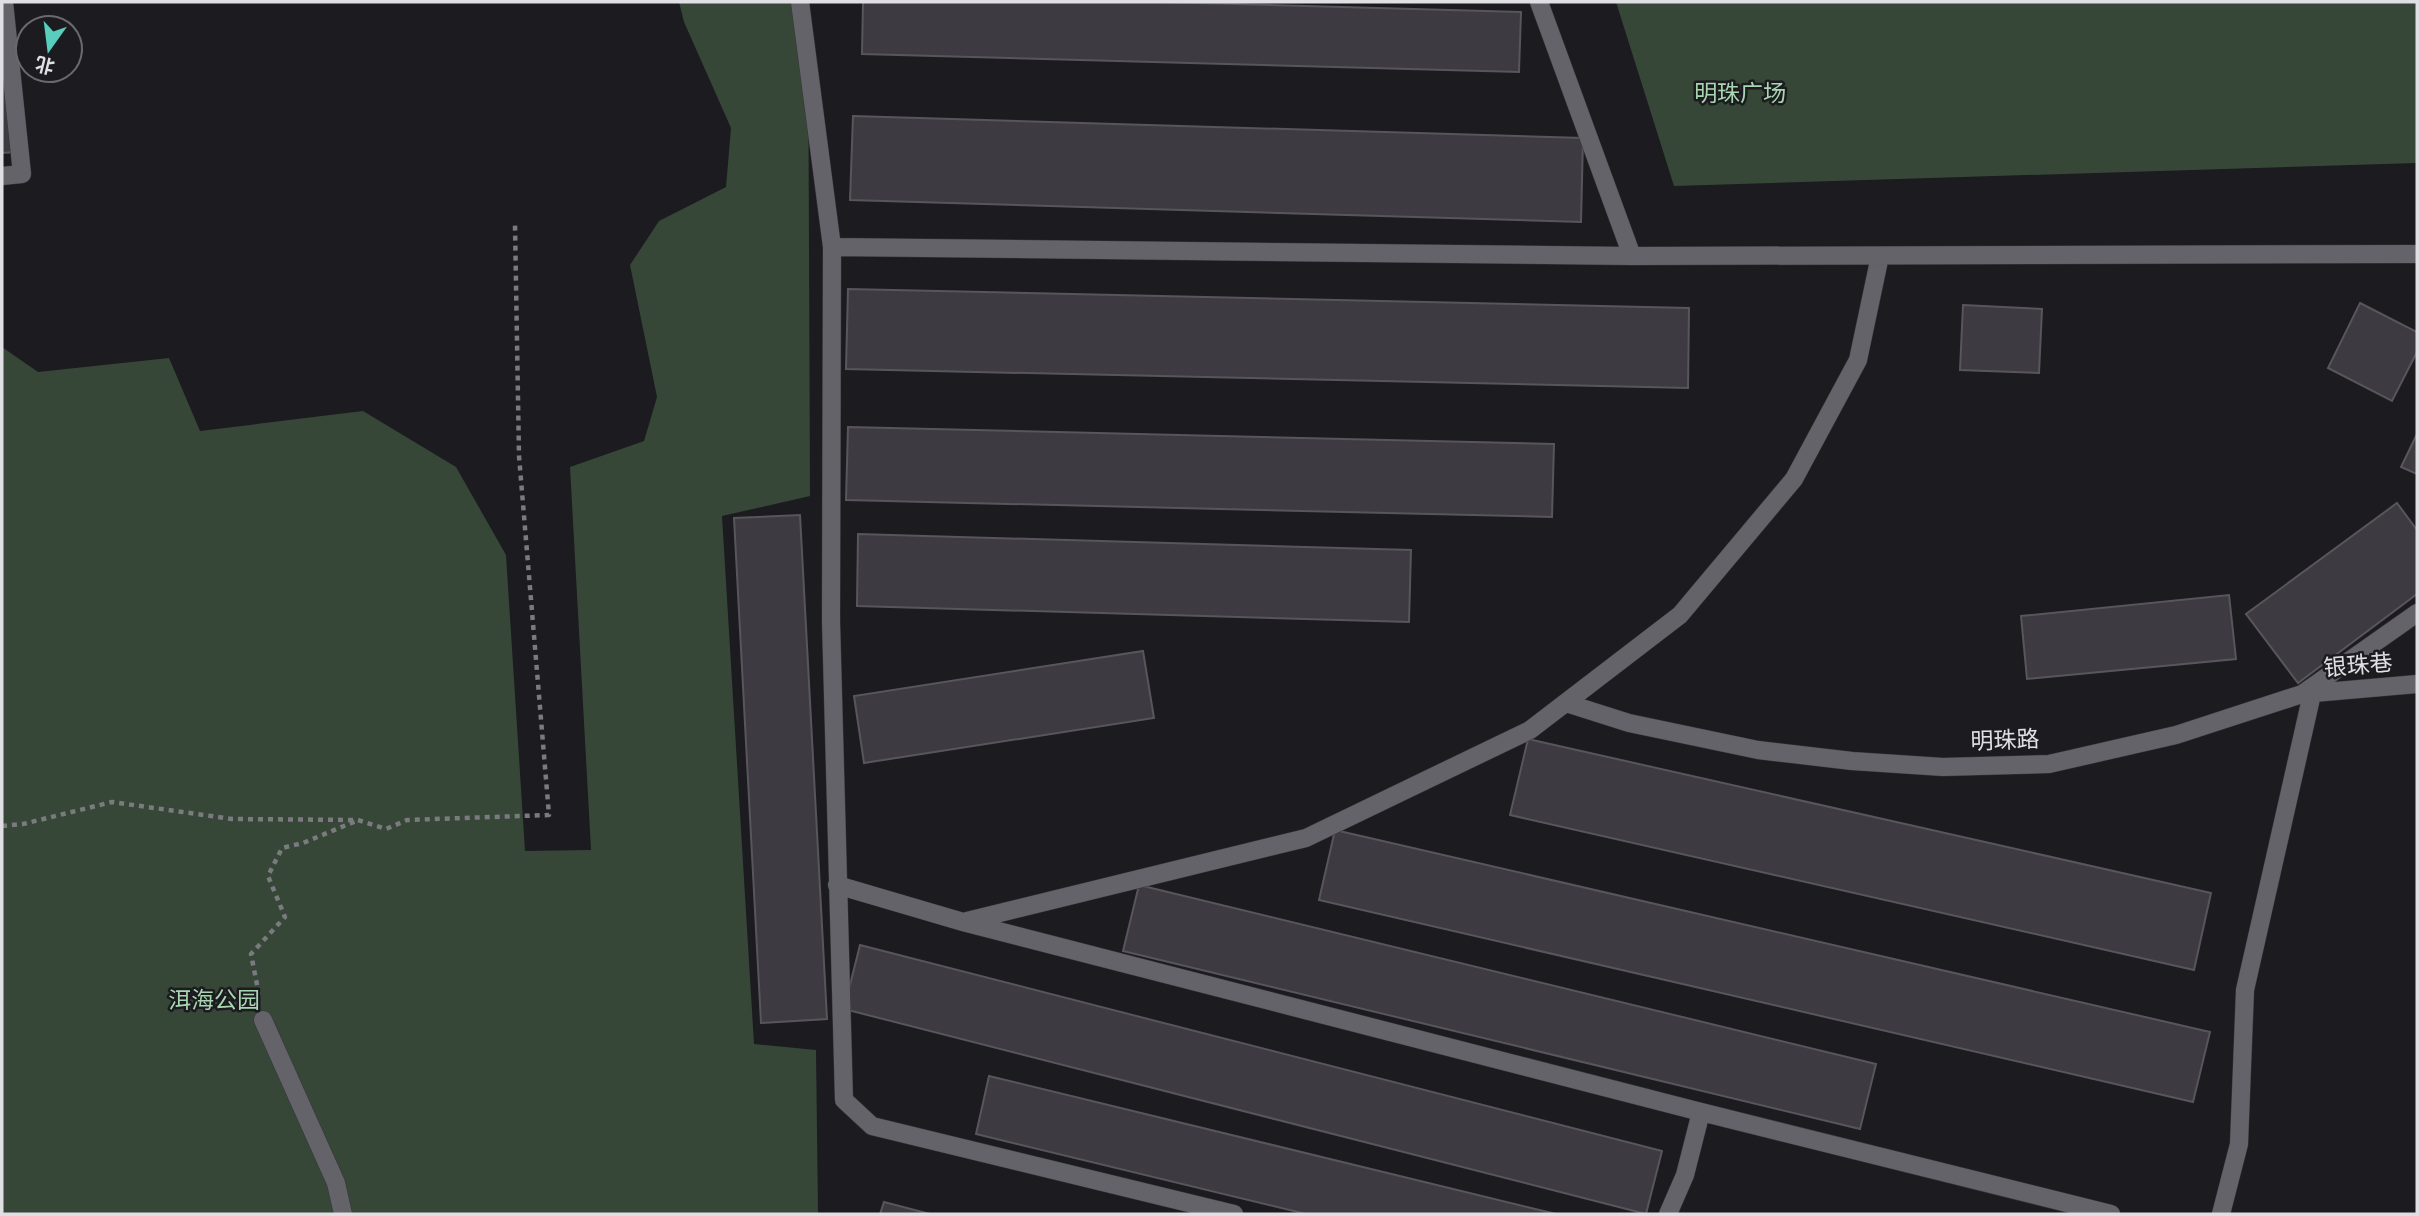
<svg xmlns="http://www.w3.org/2000/svg" width="2419" height="1216" font-family="'Fira Sans','Noto Sans SC',sans-serif">
  <style>
    .green { fill: #364738 }
    .building { fill: #3d3b41; stroke: #58565c; stroke-width: 2 }
    .lines { fill: none; stroke-linecap: round; stroke-linejoin: round }
    .minor-casing { stroke: #36363a; stroke-width: 19 }
    .path { stroke: #7b7a7f; stroke-width: 4.5; stroke-dasharray: 5 5; stroke-linecap: butt }
    .minor { stroke: #646369; stroke-width: 18 }
    .labels { text-anchor: middle; stroke-width: 5; stroke-linejoin: round; paint-order: stroke }
    .park-label { font-size: 23px; fill: #a8d6b0; stroke: #1c1b20 }
    .street-label { font-size: 23px; fill: #e0dfe3; stroke: #1c1b20 }
  </style>
  <rect width="100%" height="100%" fill="#1c1b20"/>
  <path class="green" d="M679 2H808L810 496 722 516 754 1044 816 1050 818 1214H2V347L38 372 169 358 200 431 363 411 456 467 506 555 525 851 591 850 570 467 644 441 657 397 630 265 659 221 726 187 731 128 684 22Z
    M1616 2H2417V163L1674 186Z"/>
  <path class="building" d="M863 2H1159L1521 12 1519 72 862 54Z
    M11 86 17 152 2 153V87Z
    M853 116 1583 138 1581 222 850 200Z
    M848 289 1689 308 1688 388 846 369Z
    M2360 303 2417 332V352L2392 401 2328 368Z
    M1963 305 2042 309 2039 373 1960 370Z
    M848 427 1554 444 1552 517 846 500Z
    M2417 434V474L2401 467Z
    M2397 503 2417 530V594L2298 683 2246 614Z
    M800 515 827 1019 761 1023 734 518Z
    M858 534 1411 550 1409 622 857 606Z
    M2229 595 2236 659 2027 679 2021 616Z
    M1143 651 1154 718 864 763 854 696Z
    M1528 739 2211 893 2194 970 1510 815Z
    M1335 830 2210 1032 2193 1102 1319 900Z
    M1139 885 1876 1064 1860 1129 1123 951Z
    M860 945 1662 1151 1646 1214 844 1009Z
    M989 1076 1556 1214H1306L976 1134Z
    M884 1202 930 1214H880Z"/>
  <g class="lines">
    <defs>
      <path id="minor" d="M800 2 832 247 831 621 844 1100 872 1126 1234 1214
        M1539 2 1632 256
        M2 176 22 174 4 2
        M832 247 1632 256 2417 254
        M2302 694 2417 684
        M1566 703 1629 723 1758 750 1852 761 1943 767 2049 764 2176 735 2302 694 2417 613
        M837 885 963 922 1701 1112 2111 1214
        M967 921 1306 838 1530 730 1680 615 1794 479 1858 360 1880 256
        M263 1020 336 1183 343 1214
        M1668 1214 1685 1175 1701 1112
        M2221 1214 2239 1144 2245 990 2312 694"/>
    </defs>
    <use href="#minor" class="minor-casing"/>
    <path class="path" d="M2 826 23 824 112 802 232 819 358 820 386 829 407 820 549 815 519 456 515 225
      M259 995 251 954 285 917 268 876 282 848 303 843 356 821"/>
    <use href="#minor" class="minor"/>
  </g>
  <g class="labels">
    <g class="park-label">
      <text x="1740" y="101">明珠广场</text>
      <text x="214" y="1008">洱海公园</text>
    </g>
    <g class="street-label">
      <text transform="translate(2358 665) rotate(-5)" y="8">银珠巷</text>
      <text transform="translate(2005 740) rotate(-2)" y="8">明珠路</text>
    </g>
  </g>
  <rect width="2419" height="1216" fill="none" stroke="#e0dfe3" stroke-width="7"/>
  <g transform="translate(49 49) rotate(194)"><circle r="33" fill="#1c1b20" stroke="#6a696e" stroke-width="2"/>
  <path d="M0-5L12 26L0 18L-12 26Z" fill="#5acebd"/>
  <text y="-10" font-size="19" font-weight="bold" text-anchor="middle" fill="#e0dfe3">北</text>
  </g>
</svg>
